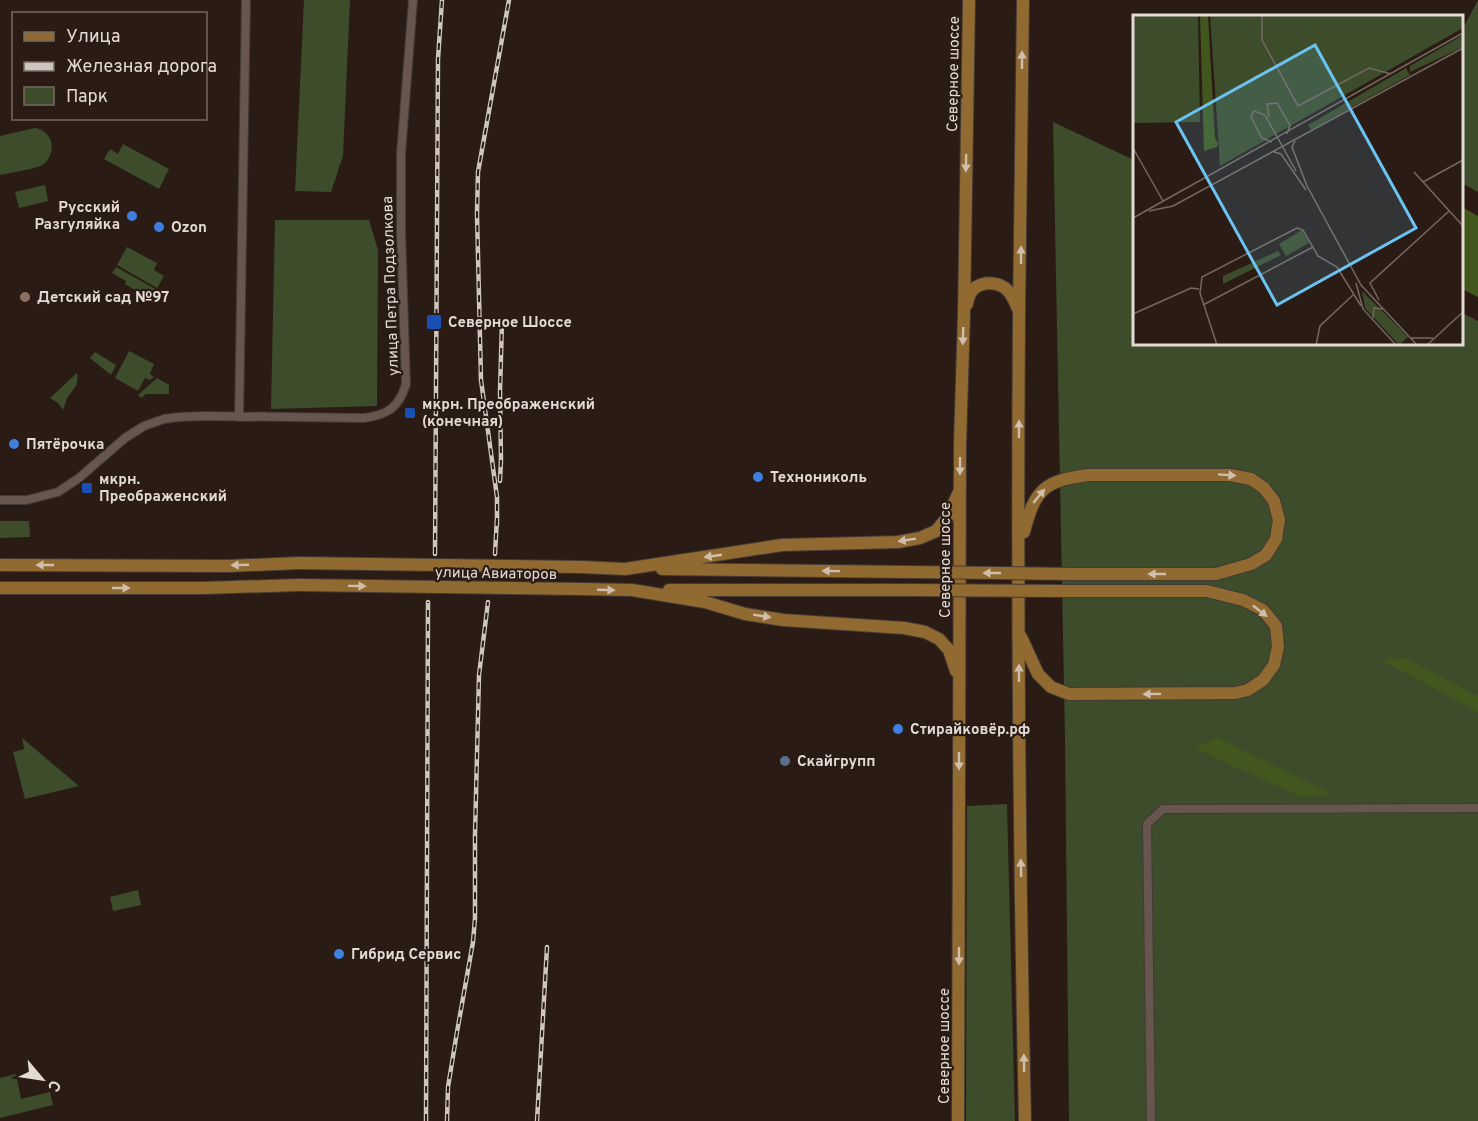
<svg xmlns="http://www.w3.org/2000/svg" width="1478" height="1121" font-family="Overpass,sans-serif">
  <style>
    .green { fill: #3d4c2a }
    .forest { fill: #41571d }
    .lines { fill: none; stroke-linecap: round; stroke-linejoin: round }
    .minor-casing { stroke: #443a34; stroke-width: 10 }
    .primary-casing { stroke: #443a34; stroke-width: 14 }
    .minor { stroke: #66564d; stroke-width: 8 }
    .primary { stroke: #916a31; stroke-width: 12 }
    .rail-casing { stroke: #cec5be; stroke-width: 4.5 }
    .rail { stroke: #2a1c14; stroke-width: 2; stroke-dasharray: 7; stroke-linecap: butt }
    .primary-bridge-casing { stroke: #443a34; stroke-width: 14; stroke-linecap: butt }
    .primary-bridge { stroke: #916a31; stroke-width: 12 }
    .oneway { fill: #cebeab }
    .shop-dot { fill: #3f7fe0; stroke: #2a1c14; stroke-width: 2 }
    .education-dot { fill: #8d6e63; stroke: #2a1c14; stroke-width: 2 }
    .transit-dot { fill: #1a4fb4; stroke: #2a1c14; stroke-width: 2 }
    .service-dot { fill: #5c6f8a; stroke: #2a1c14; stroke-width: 2 }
    .labels { text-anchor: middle; stroke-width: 4.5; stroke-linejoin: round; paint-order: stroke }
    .street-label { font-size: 15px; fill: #e3dad4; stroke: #2a1c14 }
    .poi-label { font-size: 15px; font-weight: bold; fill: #e3dad4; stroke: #2a1c14; text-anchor: start }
    .inset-road { fill: none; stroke: #746861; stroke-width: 1.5 }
    .view { fill: #6bc3f2; fill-opacity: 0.15; stroke: #6bc3f2; stroke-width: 3 }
    .inset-edge { fill: none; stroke: #e3dad4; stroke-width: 3 }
  </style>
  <rect width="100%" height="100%" fill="#2a1c14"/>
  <path class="green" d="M304 0H350L343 156 331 192 295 191Z
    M1478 0V192L1462 183V30Z
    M1053 122 1134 160V344H1462V313L1478 321V1121H1069L1065 738Z
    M35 128C42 129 47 133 50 139 54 147 51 160 42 165 36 169 9 173 0 175V136Z
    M123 144 169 169 159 189 104 159 110 149 118 154Z
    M45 185 48 201 19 208 15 192Z
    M275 220H369L378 250 377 406 271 409Z
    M127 247 157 263 154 270 164 276 157 288 117 265Z
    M116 267 159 291 153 301 125 284 126 281 112 273Z
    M129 351 154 364 150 374 154 377 150 380 145 378 138 391 115 378Z
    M95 352 116 365 111 375 90 358Z
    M77 373C79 384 75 388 69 395 66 399 65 405 63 410L58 403 50 398Z
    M157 378 169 385V394H146L141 398 138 395Z
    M0 521H29L30 537 0 538Z
    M22 738 79 786 25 799 13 752 24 749Z
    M1007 804 1015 1121H966L967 806Z
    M138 890 141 905 113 911 110 897Z
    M16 1074 21 1099 50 1092 53 1105 0 1118V1078Z"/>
  <path class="forest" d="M1462 207 1478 216V297L1462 289Z
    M1406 658 1478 696V712L1381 660Z
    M1216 737 1334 795 1302 797 1195 749Z"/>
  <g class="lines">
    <defs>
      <path id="minor" d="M239 417 246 0
        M0 500H27L58 492 79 478 125 438 144 426 164 419 179 417 205 416 364 418C387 415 399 408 406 384L401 231V154L413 0
        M1151 1121 1147 824 1163 809 1478 808"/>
      <path id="primary" d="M1023 0C1022 105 1020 210 1019 315 1017 584 1019 853 1025 1121
        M967 304C968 300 968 297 970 294 976 282 994 280 1005 288 1012 293 1015 302 1018 309
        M1024 532C1035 489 1044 481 1088 475H1230L1251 479 1264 488 1274 501 1279 520 1276 539 1266 555 1251 564 1216 574H1072
        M0 565 228 566 299 563
        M581 567 625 569 782 545 898 542 920 538 936 531 947 518 959 492
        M662 569 910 572
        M0 588H203L299 585
        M581 589 632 590 705 602 745 614 783 620 904 628 925 632 939 639 949 650 956 671
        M669 590H910
        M1021 637 1038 674 1051 687 1069 694 1235 693 1248 690 1263 680 1274 665 1278 647 1276 626 1263 610 1243 600 1207 591H1072
        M958 1121 960 444 964 314 969 0"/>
    </defs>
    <use href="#minor" class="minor-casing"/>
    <use href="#primary" class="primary-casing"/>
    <use href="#minor" class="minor"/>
    <use href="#primary" class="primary"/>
    <defs>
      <path id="rail" d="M500 481 501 460 500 391 502 322
        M497 525V497L481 380 477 214 478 172 509 0
        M435 554 438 59 442 0
        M495 554 497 517
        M426 1121 428 602
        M447 1121 448 1087 457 1032 473 942 475 918V835L479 675 488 602
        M537 1121 547 947"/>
    </defs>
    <use href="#rail" class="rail-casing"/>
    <use href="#rail" class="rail"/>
    <defs>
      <path id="primary-bridge" d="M299 563 581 567
        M910 572 1072 574
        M299 585 581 589
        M910 590 1072 591"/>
    </defs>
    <use href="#primary-bridge" class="primary-bridge-casing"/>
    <use href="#primary-bridge" class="primary-bridge"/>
  </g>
  <defs><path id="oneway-solid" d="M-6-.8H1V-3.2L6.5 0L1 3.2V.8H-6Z" transform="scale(1.5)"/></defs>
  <g class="oneway">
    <use href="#oneway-solid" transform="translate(1022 60) rotate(-90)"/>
    <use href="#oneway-solid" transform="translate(966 163) rotate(91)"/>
    <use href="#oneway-solid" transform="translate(1021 255) rotate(-90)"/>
    <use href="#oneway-solid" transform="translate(963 336) rotate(92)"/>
    <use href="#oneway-solid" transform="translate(1019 429) rotate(-90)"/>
    <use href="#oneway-solid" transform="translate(960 466) rotate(90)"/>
    <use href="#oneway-solid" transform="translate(1227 475) rotate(4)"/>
    <use href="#oneway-solid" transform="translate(1039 496) rotate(-51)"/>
    <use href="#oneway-solid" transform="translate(907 540) rotate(171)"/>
    <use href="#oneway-solid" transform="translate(713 556) rotate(172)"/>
    <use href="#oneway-solid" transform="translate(45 565) rotate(-180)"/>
    <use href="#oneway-solid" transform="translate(240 565) rotate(178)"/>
    <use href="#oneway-solid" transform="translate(831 571) rotate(-179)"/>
    <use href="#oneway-solid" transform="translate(992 573) rotate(-180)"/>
    <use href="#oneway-solid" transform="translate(1157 574) rotate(-180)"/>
    <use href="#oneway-solid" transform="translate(357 586) rotate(1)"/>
    <use href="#oneway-solid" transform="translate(121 588)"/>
    <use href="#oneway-solid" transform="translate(606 590) rotate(2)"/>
    <use href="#oneway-solid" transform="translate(1260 611) rotate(38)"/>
    <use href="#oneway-solid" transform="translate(762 616) rotate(9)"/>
    <use href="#oneway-solid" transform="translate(1019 673) rotate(-90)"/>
    <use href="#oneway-solid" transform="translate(1152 694) rotate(179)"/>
    <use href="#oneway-solid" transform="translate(959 761) rotate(90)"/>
    <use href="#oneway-solid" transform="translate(1021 868) rotate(-91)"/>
    <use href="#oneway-solid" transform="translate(959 956) rotate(90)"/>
    <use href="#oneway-solid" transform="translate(1024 1063) rotate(-91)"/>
  </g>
  <g class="shop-dot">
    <circle cx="132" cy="216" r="6"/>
    <circle cx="159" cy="227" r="6"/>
    <circle cx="14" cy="444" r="6"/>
    <circle cx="758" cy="477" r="6"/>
    <circle cx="898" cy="729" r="6"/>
    <circle cx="339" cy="954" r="6"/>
  </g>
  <circle class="education-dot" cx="25" cy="297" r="6"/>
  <g class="transit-dot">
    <rect x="426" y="314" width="16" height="16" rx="3"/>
    <rect x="404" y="407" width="12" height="12" rx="3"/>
    <rect x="81" y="482" width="12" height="12" rx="3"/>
  </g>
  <circle class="service-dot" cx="785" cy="761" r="6"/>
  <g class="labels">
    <g class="street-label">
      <text transform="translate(953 74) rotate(-89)" y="5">Северное шоссе</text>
      <text transform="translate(390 286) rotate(-92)" y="5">улица Петра Подзолкова</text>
      <text transform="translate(945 560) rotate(-90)" y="5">Северное шоссе</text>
      <text transform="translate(496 573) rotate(1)" y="5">улица Авиаторов</text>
      <text transform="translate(944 1046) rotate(-90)" y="5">Северное шоссе</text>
    </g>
    <g class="poi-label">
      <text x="120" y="212" text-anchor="end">Русский<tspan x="120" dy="17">Разгуляйка</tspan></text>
      <text x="171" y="232">Ozon</text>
      <text x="37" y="302">Детский сад №97</text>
      <text x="448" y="327">Северное Шоссе</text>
      <text x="422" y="409">мкрн. Преображенский<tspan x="422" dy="17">(конечная)</tspan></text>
      <text x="26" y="449">Пятёрочка</text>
      <text x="770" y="482">Технониколь</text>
      <text x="99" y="484">мкрн.<tspan x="99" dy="17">Преображенский</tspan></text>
      <text x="910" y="734">Стирайковёр.рф</text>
      <text x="797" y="766">Скайгрупп</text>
      <text x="351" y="959">Гибрид Сервис</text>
    </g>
  </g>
  <g transform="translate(1133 15)">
    <rect width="330" height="330" fill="#2a1c14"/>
    <path d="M0 0H65L67 107 0 108ZM77 0H330V13L87 151ZM330 20V32L277 57V51ZM273 53 277 60 178 115 175 110ZM169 215 176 228 153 241 146 229ZM145 236 148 240 90 269V261ZM229 276 275 322 266 330 232 293Z" fill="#3d4c2a"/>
    <path d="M67 0H75L82 123 85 128 84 132 71 136Z" fill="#41571d"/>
    <path class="inset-road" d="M129 0V25L165 91 236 53 258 59M136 102 134 89 144 88 157 110 154 119M162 126 159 132 174 171 228 270 284 330M139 127 129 123 118 102 121 96 132 100 163 156M0 133 30 186M141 137 148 139 173 175M281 157 330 211M290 167 330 145M16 196 40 191 330 33M0 203 330 18M223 268 230 294 263 330M246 285 237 268 316 196M70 290 180 232M0 299 58 273 66 274M240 303 241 293 251 294M278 323H300M84 330 67 278 69 262 164 213 170 215 185 241 204 252 228 291M183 330 187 311 220 280M294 330 330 297"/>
    <path class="view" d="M182 30 283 213 144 290 43 107Z"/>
    <rect width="330" height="330" class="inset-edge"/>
  </g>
  <rect x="12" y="12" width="195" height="108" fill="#2a1c14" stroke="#746861" stroke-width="1.5"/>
  <rect x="24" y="32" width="30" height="9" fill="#916a31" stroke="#746861" stroke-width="1.5"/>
  <text x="66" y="42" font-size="18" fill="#e3dad4">Улица</text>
  <rect x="24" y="62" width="30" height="9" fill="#cec5be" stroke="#746861" stroke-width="1.5"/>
  <text x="66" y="72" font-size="18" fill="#e3dad4">Железная дорога</text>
  <rect x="24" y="87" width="30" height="18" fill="#3d4c2a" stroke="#746861" stroke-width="1.5"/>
  <text x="66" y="102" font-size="18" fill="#e3dad4">Парк</text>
  <g transform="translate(42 1079) rotate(119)" stroke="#2a1c14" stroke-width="4.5" paint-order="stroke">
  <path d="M0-4.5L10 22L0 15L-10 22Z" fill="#e3dad4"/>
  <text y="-9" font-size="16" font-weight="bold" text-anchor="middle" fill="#e3dad4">С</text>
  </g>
</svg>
